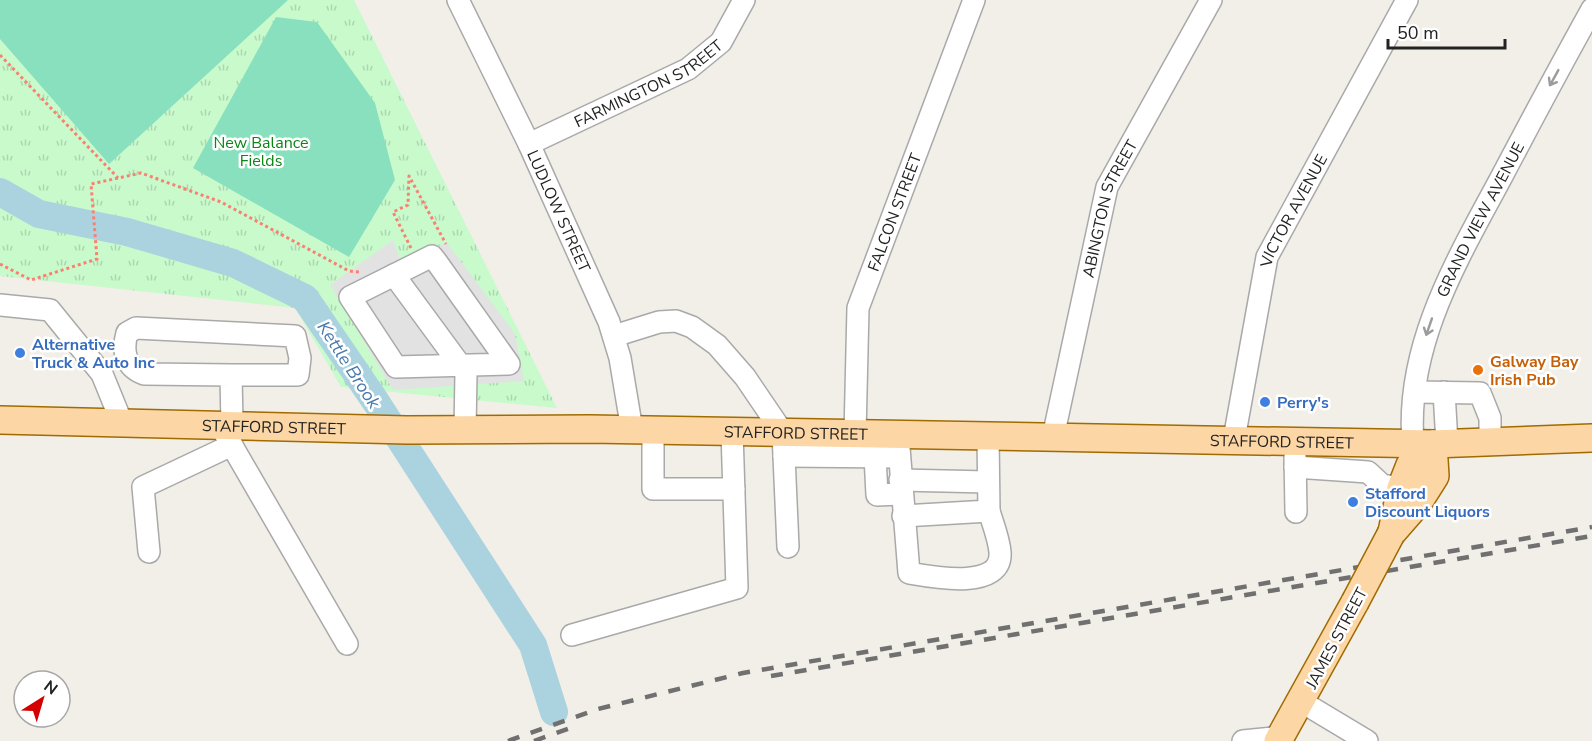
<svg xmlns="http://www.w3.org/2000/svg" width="1592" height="741" font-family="'Nunito Sans',sans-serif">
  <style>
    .park { fill: url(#park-tufts) }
    .pitch { fill: #88e0be }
    .parking { fill: #e2e2e2 }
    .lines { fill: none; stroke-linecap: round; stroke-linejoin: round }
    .river { stroke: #aad3df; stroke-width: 28 }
    .minor-casing { stroke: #a9a9a9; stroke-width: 24 }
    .major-casing { stroke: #a06b00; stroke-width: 30 }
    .path { stroke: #fa8072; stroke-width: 3; stroke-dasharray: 3 3; stroke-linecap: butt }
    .minor { stroke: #fff; stroke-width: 21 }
    .major { stroke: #fcd6a4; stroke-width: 27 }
    .rail { stroke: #707070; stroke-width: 4.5; stroke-dasharray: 12 12; stroke-linecap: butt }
    .major-bridge-casing { stroke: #a06b00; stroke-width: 30; stroke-linecap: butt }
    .major-bridge { stroke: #fcd6a4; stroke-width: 27 }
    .oneway { stroke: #9c9c9c }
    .shop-dot { fill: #3f7fe0; stroke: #fff; stroke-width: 2 }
    .food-dot { fill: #e8710a; stroke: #fff; stroke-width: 2 }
    .labels { text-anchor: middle; stroke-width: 5; stroke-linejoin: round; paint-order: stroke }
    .street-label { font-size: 16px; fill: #222; stroke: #fff }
    .park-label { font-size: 16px; fill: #0c8416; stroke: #fff }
    .shop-label { font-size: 16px; font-weight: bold; fill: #366cbe; stroke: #fff; text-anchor: start }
    .food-label { font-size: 16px; font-weight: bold; fill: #c56008; stroke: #fff; text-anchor: start }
    .water-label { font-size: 18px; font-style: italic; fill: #4a7aab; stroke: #fff }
  </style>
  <defs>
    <pattern id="park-tufts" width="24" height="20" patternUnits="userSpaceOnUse" patternTransform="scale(1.5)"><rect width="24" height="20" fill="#c8facc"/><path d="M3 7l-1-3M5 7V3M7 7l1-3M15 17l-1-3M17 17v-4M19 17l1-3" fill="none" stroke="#acd6af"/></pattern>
  </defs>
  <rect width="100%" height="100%" fill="#f2efe9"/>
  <path class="park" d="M0 0H354L557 408 341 387 295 308 0 276Z"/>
  <path class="pitch" d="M0 0H288L109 164 0 39Z
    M276 17 317 22 375 103 395 180 349 257 193 168Z"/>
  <path class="parking" d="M393 240 400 260 447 243 515 334 524 381 393 390 330 285Z"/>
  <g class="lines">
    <path class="river" d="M0 192 39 214 127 232 233 263 305 298 376 402 533 645 554 712"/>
    <defs>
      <g id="minor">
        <path id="s1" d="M458 0 529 144 609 322 620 358 632 430"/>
        <path id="s2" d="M529 144 688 69 721 42 744 0"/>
        <path d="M432 256 436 261 509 364 396 367 350 297Z"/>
        <path d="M394 275 466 373 465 430"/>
        <path d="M0 305 50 310 102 374 122 423"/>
        <path d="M614 336 659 322 676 321 692 327 717 345 745 377 783 433 788 547"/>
        <path d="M231 375H298L300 358 295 336 136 328 127 333C122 351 125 367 144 374L231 375 232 425"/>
        <path d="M1415 392 1480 393 1490 418V441"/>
        <path d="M1444 392 1447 443"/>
        <path d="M220 425 347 644"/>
        <path d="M653 431V489H734"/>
        <path d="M898 435 909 573C932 577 1003 591 1000 552 999 539 993 524 989 511"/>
        <path id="s3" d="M1053 437 1107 187 1211 0"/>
        <path id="s4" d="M1234 439 1267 257 1407 0"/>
        <path id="s5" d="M1413 443C1405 346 1457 260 1501 178 1531 121 1561 65 1592 9"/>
        <path d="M784 456 899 457"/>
        <path id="s6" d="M842 456 855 434 858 308 974 0"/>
        <path d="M875 456 877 495 901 494"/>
        <path d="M1295 456 1296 512"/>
        <path d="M1295 467 1368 472 1382 485 1401 488"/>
        <path d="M900 480 988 482"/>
        <path d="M903 516 989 511 988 436"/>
        <path d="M149 552 143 487 232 445"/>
        <path d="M572 635 737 588 732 432"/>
        <path d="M1302 702 1367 741"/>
        <path d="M1243 741 1281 737"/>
      </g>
      <g id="major">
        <path id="s7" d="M0 420 407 430 590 429 1433 444 1592 438"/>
        <path d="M1392 532 1401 488 1410 465 1433 444"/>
        <path d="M1391 534 1418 503 1435 476 1433 444"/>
        <path d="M1278 741 1355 602"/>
      </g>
    </defs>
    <use href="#minor" class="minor-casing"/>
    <use href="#major" class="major-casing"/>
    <path class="path" d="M0 55 118 178
      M411 248 393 212 408 205 409 176 446 244
      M0 264 31 280 97 259 91 184 141 173 221 202 349 271 359 272"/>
    <use href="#minor" class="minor"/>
    <use href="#major" class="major"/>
    <path class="rail" d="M771 676 1592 536
      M508 741 598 709 743 673 1592 527
      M534 741 573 727"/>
    <defs>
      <path id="major-bridge" d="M1355 602 1391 534"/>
    </defs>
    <use href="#major-bridge" class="major-bridge-casing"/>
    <use href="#major-bridge" class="major-bridge"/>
  </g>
  <defs><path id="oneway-shaft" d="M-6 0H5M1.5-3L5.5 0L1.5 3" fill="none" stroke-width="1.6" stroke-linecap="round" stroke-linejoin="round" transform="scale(1.5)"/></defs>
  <g class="oneway">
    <use href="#oneway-shaft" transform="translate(1554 78) rotate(119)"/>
    <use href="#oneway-shaft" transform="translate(1429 327) rotate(109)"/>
  </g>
  <g class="shop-dot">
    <circle cx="20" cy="353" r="6"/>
    <circle cx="1265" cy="402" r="6"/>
    <circle cx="1353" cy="502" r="6"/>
  </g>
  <circle class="food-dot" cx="1478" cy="370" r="6"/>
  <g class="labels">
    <g class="street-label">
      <text dy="6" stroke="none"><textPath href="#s2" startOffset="134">FARMINGTON STREET</textPath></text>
      <text dy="6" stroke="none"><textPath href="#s1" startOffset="234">LUDLOW STREET</textPath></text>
      <text dy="6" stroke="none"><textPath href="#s3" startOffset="236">ABINGTON STREET</textPath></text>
      <text dy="6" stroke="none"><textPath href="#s4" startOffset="238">VICTOR AVENUE</textPath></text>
      <text dy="6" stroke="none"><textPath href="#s6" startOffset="254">FALCON STREET</textPath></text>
      <text dy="6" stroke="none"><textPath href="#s5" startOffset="237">GRAND VIEW AVENUE</textPath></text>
      <text dy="6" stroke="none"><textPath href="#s7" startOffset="274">STAFFORD STREET</textPath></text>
      <text dy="6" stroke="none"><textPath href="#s7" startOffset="796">STAFFORD STREET</textPath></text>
      <text dy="6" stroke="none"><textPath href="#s7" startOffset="1282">STAFFORD STREET</textPath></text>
      <text transform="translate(1336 638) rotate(-62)" y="6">JAMES STREET</text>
    </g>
    <g class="park-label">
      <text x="261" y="148">New Balance<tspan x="261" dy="18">Fields</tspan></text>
    </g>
    <g class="shop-label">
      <text x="32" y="350">Alternative<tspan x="32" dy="18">Truck &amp; Auto Inc</tspan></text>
      <text x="1277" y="408">Perry's</text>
      <text x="1365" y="499">Stafford<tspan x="1365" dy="18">Discount Liquors</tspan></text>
    </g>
    <g class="food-label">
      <text x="1490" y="367">Galway Bay<tspan x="1490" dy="18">Irish Pub</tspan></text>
    </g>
    <g class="water-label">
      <text transform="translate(349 365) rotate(57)" y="6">Kettle Brook</text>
    </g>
  </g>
  <g transform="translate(42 699) rotate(37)"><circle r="28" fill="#ffffff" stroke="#a7a7a7" stroke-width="1.5"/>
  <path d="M0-4.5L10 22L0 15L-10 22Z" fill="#d40000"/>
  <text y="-9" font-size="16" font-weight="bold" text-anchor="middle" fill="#222222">N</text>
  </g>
  <path d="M1388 39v9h117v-9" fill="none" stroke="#222222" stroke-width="3"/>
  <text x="1397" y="39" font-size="18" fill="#222222" stroke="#ffffff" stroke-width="4.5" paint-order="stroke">50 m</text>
</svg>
